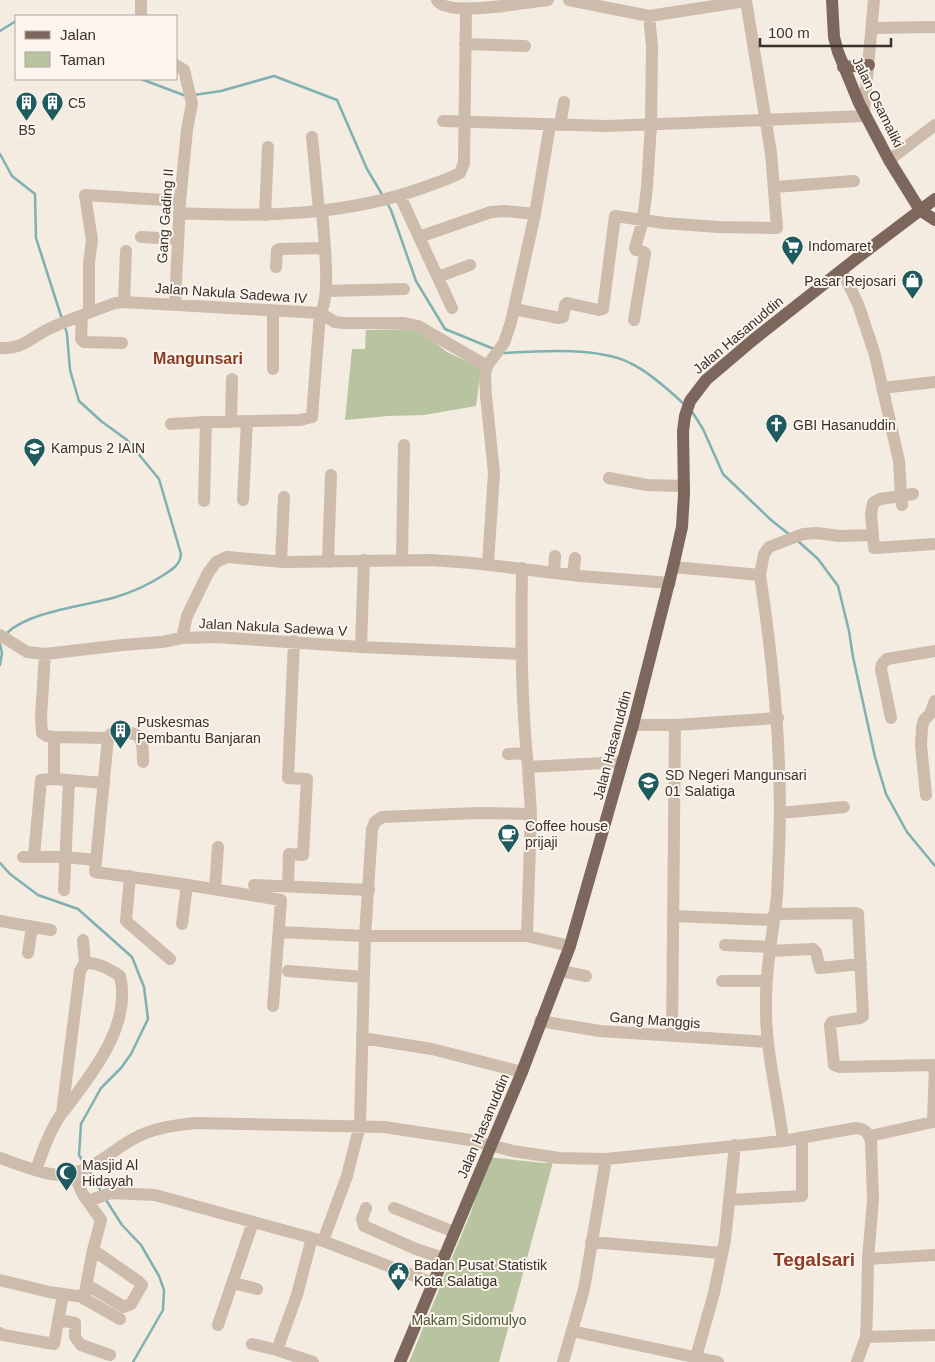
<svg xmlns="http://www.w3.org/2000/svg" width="935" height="1362" font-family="Arial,sans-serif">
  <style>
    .green { fill: #b8c4a0 }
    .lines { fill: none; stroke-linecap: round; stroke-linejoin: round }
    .stream { stroke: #7fb0b2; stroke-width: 2.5 }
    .minor { stroke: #cdbbac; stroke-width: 12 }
    .major { stroke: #7d675c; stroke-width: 12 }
    .labels { text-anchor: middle; stroke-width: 4; stroke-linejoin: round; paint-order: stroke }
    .street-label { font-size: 14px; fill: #3b302b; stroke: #fbf5ee }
    .poi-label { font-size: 14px; fill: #3b302b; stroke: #fbf5ee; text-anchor: start }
    .park-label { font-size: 14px; fill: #4a5a2e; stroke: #fbf5ee }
    .quarter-label { font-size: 16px; font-weight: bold; fill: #8c3b22; stroke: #fbf5ee }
    .district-label { font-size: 19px; font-weight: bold; fill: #8c3b22; stroke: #fbf5ee }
  </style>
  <rect width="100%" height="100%" fill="#f4ebe1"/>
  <path class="green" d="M410 329 421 332 447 352 481 368 476 406 424 415 388 416 345 420 352 349H365L366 330Z
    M488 1157 544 1163 553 1162 499 1362H409L471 1212Z"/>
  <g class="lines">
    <path class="stream" d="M0 31 16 21
      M141 79 186 96
      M194 95 221 91 274 76 337 100 367 169 383 196
      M0 154 12 176 35 194 36 238 62 319
      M387 203 391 210 416 281 445 329 494 349
      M501 352 505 353C540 351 598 347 630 363 648 371 670 391 685 405
      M691 410 703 429 723 474 771 520 790 535
      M798 541 818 559 838 586 849 631 853 657 875 757 886 794 907 832 935 866
      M7 633C29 611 86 606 116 597 132 592 148 585 162 576 171 570 180 566 181 554L159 479 127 440 101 421 79 401 70 370 67 334 65 327
      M0 644 2 653 0 665
      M0 863 10 874 38 895 78 909 132 957 144 987 148 1019 131 1054 121 1068 101 1088 81 1124 79 1155 85 1165
      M90 1172 102 1193
      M106 1200 122 1225 141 1245 159 1276 164 1290 163 1310 133 1362"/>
    <path class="minor" d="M437 0C446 18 528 2 548 0
      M569 0 649 16 746 1V0
      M141 16V0
      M872 28 934 27
      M465 44 525 46
      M864 111 874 0
      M443 121 607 126 865 116
      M560 125 564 102
      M312 137 319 210
      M889 160 935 125
      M775 187 854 181
      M400 196 452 308
      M179 213C262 217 346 216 425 187 436 183 449 179 460 173L464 163 466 9
      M265 215 268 147
      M141 237 177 239
      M419 237 491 212 505 211 535 214
      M276 267 277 250 279 249 324 248
      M842 271 858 304 875 355 899 461 901 496 880 499 873 503 871 514 874 548 935 544
      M438 277 470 265
      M326 291 404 289
      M124 302 126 251
      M175 304 180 201 187 130 192 103 184 70 176 65
      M514 309 559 318 563 317 565 305 567 303 599 310 603 309 615 216 664 223 718 227 777 228 771 153 746 1
      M273 311V369
      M89 313V263L92 240 85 195 180 201
      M82 316 81 339 84 342 122 343
      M634 320 645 254 644 252 636 250 635 248 643 220 647 187 651 125 652 46 649 16
      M0 348C24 350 33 335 53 327 73 318 94 311 115 303L124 302 320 313 335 322 344 323H404L418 326 487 366
      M882 388 935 382
      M231 422 232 379
      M171 424 206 422
      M609 478 647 485 684 486
      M243 500 247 421
      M204 501 206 422 300 420 312 417 320 313C332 297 323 232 322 210
      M902 505 901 496 913 494
      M402 560 404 445
      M281 562 284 497
      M328 562 331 475
      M488 564 494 473 486 396 485 374 487 366 504 343 511 322 535 214 550 125
      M673 567 760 575
      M522 568C521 636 521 699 528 767
      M554 573 555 556
      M573 575 575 558
      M0 635 27 652 45 654 122 645 162 642 182 638 215 637 361 647 520 654
      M182 638 187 616 208 573 216 562 227 557 284 562 431 560 472 563 580 576 670 583
      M361 647 364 560
      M45 654 41 717 42 733 47 736 54 737 108 738 114 731C141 733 143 734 143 762
      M891 718 881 669 882 664 887 659 935 651
      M633 725H675L778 718
      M108 738 95 872 182 884 281 900 273 1006
      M508 754 526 753
      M54 779V737
      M926 795 921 745 922 727 924 720 930 714 935 701
      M780 813 844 807
      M34 856 41 780 54 779 104 783
      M23 857H64L96 860
      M130 876 126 921 170 959
      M254 885 369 890
      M288 886 289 854 303 855 307 779 288 778 294 641
      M215 889 218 847
      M64 890 69 780
      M774 914 855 913 858 914 863 1016 860 1018 832 1022 830 1025 834 1065 840 1067 934 1065
      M674 916 773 920
      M0 921 51 930
      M182 924 187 885
      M279 932 365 936 372 829 375 822 382 817 478 813 531 814
      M527 936 570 946
      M725 945 770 947
      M769 951 813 949 816 952 820 968 861 964
      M28 953 32 927
      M288 971 363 977
      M561 971 586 976
      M722 981H766
      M540 1021 600 1031 768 1042
      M672 1036 675 725
      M362 1038 432 1049 522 1072
      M64 1111C92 1073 132 1026 120 976 109 969 98 962 85 963
      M870 1136 933 1122 935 1065
      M783 1141C778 1097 766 1053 766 1009 765 971 773 934 777 896 778 881 778 866 779 851 783 758 774 667 760 575L764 554 769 547 803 534 817 533 839 536 872 535
      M0 1158C15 1163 44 1175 59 1175 90 1174 108 1153 133 1139 152 1128 176 1125 196 1123L384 1127 470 1140 513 1151 559 1158 606 1159 783 1141 856 1128C865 1129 869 1133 871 1142L873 1199 868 1259 867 1312 866 1337 857 1362
      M36 1170C43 1150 50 1130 62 1113L80 971 85 963 83 940
      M730 1200 802 1196V1137
      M88 1201 111 1193 155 1195 323 1241
      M366 1208 362 1219 364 1226 416 1249 443 1258
      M394 1208 454 1232
      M591 1242 722 1253
      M868 1259 935 1255
      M0 1280 49 1292 84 1297 93 1250 101 1220 82 1193 74 1173
      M233 1283 257 1289
      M433 1283 323 1241 347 1176 360 1125 365 936H527L531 814 528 767 622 762
      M87 1285 124 1307 131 1304 142 1285 138 1281 93 1250
      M83 1298 120 1319
      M58 1320 75 1323V1337L81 1345 110 1355
      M218 1325 253 1222
      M572 1331 718 1362
      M0 1333 3 1335 54 1344 63 1294
      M866 1337 935 1335
      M252 1344 277 1350 313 1362
      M277 1350 297 1295 312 1238
      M696 1357 714 1293 725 1240 735 1145
      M563 1362 584 1289 606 1159"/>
    <path class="major" d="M832 0 834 37 838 52 859 103 889 160 920 210 935 220
      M843 67 869 65
      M400 1362 522 1072 570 946 633 725 673 567 682 527 684 494 683 431 685 416 690 401 706 380 753 340 857 258 935 199"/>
  </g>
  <defs>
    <symbol id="building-pin" viewBox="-11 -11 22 30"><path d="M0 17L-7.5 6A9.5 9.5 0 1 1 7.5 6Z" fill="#1f5a5e" stroke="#fbf5ee"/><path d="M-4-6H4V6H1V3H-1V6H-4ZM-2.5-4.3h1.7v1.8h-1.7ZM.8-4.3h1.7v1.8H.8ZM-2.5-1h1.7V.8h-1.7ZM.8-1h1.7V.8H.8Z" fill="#fff"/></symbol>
    <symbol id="supermarket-pin" viewBox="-11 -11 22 30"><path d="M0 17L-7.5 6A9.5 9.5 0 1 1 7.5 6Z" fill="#1f5a5e" stroke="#fbf5ee"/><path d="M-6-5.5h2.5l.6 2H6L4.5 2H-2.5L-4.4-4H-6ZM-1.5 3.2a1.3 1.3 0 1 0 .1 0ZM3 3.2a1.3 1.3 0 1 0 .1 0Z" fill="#fff"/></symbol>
    <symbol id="shop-pin" viewBox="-11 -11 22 30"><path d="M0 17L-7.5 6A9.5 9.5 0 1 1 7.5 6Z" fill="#1f5a5e" stroke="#fbf5ee"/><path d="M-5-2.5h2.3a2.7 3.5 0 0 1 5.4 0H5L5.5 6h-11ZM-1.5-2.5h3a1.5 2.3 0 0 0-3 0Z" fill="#fff"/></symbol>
    <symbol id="church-pin" viewBox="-11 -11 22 30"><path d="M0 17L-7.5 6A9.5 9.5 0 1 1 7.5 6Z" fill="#1f5a5e" stroke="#fbf5ee"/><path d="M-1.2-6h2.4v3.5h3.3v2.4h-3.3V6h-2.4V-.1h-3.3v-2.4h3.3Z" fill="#fff"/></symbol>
    <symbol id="university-pin" viewBox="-11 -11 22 30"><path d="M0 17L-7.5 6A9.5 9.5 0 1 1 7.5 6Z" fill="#1f5a5e" stroke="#fbf5ee"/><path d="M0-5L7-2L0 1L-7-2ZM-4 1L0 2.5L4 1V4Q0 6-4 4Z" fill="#fff"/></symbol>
    <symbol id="school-pin" viewBox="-11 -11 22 30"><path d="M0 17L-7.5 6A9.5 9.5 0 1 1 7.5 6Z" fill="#1f5a5e" stroke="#fbf5ee"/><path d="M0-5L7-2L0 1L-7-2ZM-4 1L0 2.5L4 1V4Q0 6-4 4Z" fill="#fff"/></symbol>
    <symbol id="cafe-pin" viewBox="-11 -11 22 30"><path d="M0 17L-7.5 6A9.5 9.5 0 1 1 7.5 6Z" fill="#1f5a5e" stroke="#fbf5ee"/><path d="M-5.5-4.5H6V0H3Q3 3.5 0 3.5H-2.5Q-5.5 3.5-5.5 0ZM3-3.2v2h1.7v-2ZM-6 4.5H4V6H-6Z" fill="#fff"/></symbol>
    <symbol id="mosque-pin" viewBox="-11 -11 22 30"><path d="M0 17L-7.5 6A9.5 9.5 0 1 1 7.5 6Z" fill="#1f5a5e" stroke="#fbf5ee"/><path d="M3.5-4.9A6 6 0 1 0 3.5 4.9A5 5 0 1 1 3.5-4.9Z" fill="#fff"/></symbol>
    <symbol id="civic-pin" viewBox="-11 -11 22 30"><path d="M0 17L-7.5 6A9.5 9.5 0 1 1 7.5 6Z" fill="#1f5a5e" stroke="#fbf5ee"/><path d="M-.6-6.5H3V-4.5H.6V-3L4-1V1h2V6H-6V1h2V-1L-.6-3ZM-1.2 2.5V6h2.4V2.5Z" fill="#fff"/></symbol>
  </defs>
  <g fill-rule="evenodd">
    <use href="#building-pin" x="14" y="90" width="25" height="34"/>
    <use href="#building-pin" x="40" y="90" width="25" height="34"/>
    <use href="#supermarket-pin" x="780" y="234" width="25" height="34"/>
    <use href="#shop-pin" x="900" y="268" width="25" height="34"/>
    <use href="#church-pin" x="764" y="412" width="25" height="34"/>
    <use href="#university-pin" x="22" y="436" width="25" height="34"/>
    <use href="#building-pin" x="108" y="718" width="25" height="34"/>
    <use href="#school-pin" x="636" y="770" width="25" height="34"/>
    <use href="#cafe-pin" x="496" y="822" width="25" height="34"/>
    <use href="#mosque-pin" x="54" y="1160" width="25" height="34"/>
    <use href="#civic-pin" x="386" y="1260" width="25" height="34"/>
  </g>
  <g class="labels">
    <g class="street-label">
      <text transform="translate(878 102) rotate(64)" y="5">Jalan Osamaliki</text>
      <text transform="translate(165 216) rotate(-86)" y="5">Gang Gading II</text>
      <text transform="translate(231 293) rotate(4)" y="5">Jalan Nakula Sadewa IV</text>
      <text transform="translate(738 335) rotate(-40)" y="5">Jalan Hasanuddin</text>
      <text transform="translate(273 627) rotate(3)" y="5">Jalan Nakula Sadewa V</text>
      <text transform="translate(612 745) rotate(-75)" y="5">Jalan Hasanuddin</text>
      <text transform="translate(655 1020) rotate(4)" y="5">Gang Manggis</text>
      <text transform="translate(483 1126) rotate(-67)" y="5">Jalan Hasanuddin</text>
    </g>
    <g class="poi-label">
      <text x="68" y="108">C5</text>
      <text x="27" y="135" text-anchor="middle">B5</text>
      <text x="808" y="251">Indomaret</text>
      <text x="896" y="286" text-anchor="end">Pasar Rejosari</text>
      <text x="793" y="430">GBI Hasanuddin</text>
      <text x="51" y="453">Kampus 2 IAIN</text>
      <text x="137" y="727">Puskesmas<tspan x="137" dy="16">Pembantu Banjaran</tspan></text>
      <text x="665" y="780">SD Negeri Mangunsari<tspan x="665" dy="16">01 Salatiga</tspan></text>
      <text x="525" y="831">Coffee house<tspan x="525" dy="16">prijaji</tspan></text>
      <text x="82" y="1170">Masjid Al<tspan x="82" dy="16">Hidayah</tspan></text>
      <text x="414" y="1270">Badan Pusat Statistik<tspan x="414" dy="16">Kota Salatiga</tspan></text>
    </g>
    <g class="park-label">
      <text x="469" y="1325">Makam Sidomulyo</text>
    </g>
    <g class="quarter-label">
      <text x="198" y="364">Mangunsari</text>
    </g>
    <g class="district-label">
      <text x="814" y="1266">Tegalsari</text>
    </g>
  </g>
  <rect x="15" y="15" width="162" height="65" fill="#fbf5ee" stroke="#aea6a0"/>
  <rect x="25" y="31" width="25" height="8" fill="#7d675c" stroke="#aea6a0"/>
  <text x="60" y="40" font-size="15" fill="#3b302b">Jalan</text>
  <rect x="25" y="52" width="25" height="15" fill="#b8c4a0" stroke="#aea6a0"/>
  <text x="60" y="65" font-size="15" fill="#3b302b">Taman</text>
  <path d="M760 38v8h131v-8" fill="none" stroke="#3b302b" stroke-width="2.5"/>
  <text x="768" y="38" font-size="15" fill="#3b302b" stroke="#fbf5ee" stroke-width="4" paint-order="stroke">100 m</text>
</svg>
